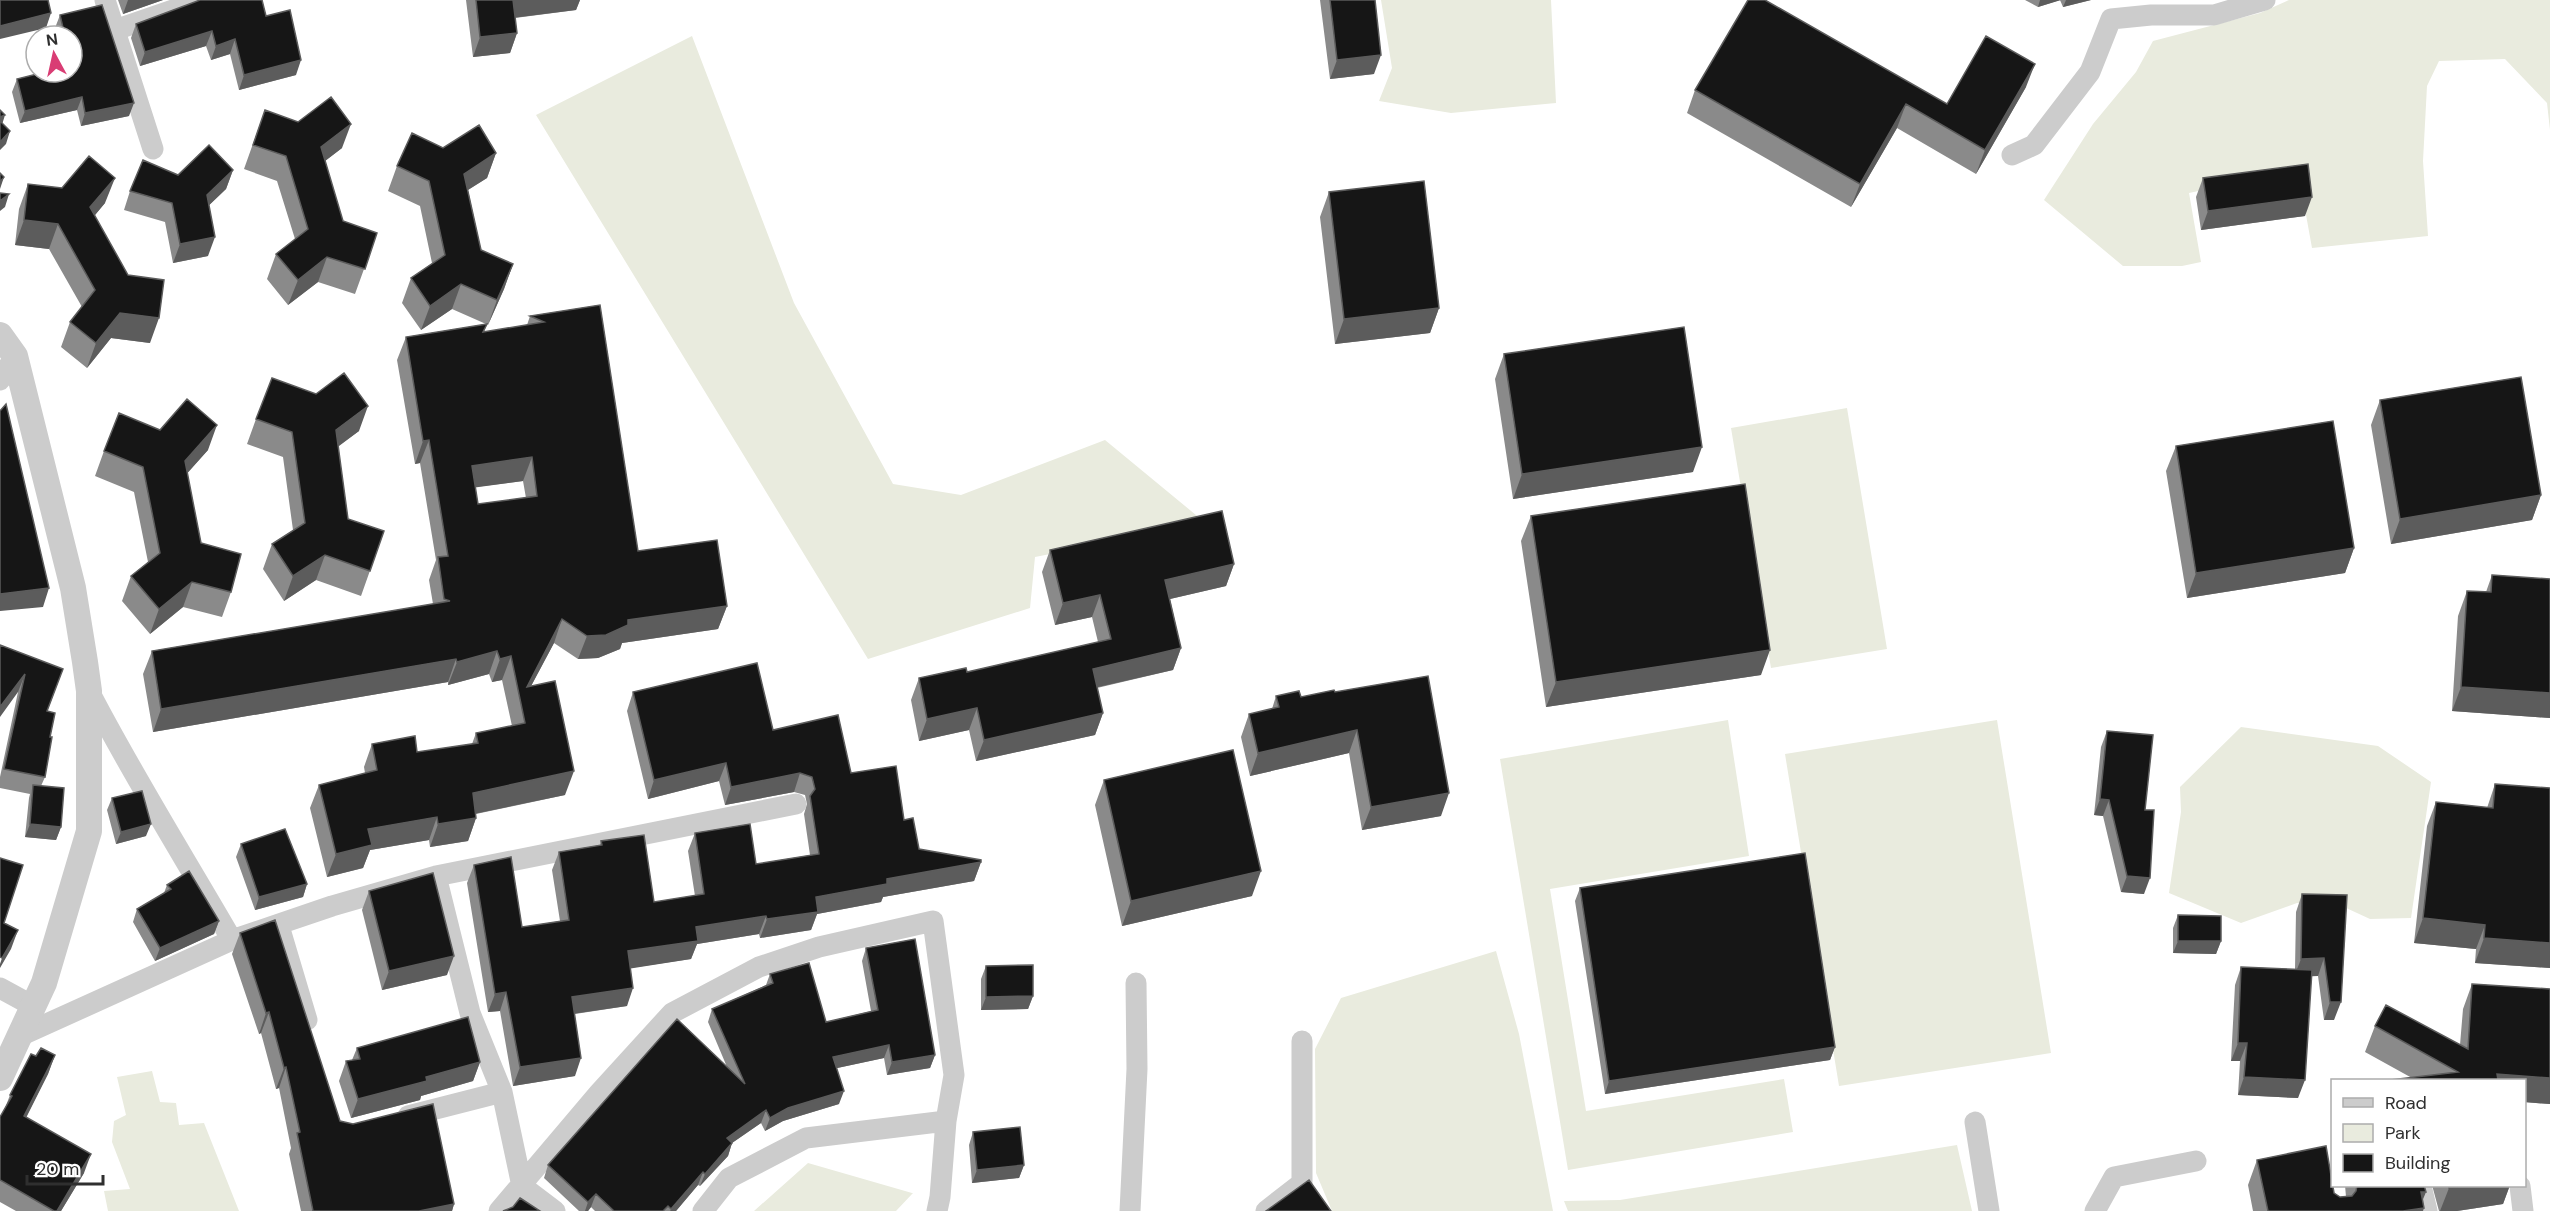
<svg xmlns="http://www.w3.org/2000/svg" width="2550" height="1211" font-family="'DM Sans',sans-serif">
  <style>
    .green { fill: #e9ebde }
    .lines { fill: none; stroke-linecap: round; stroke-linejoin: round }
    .minor { stroke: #ccc; stroke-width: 21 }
    .tertiary { stroke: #ccc; stroke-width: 26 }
    .wall { fill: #8a8a8a; fill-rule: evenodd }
    .shaded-wall { fill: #5c5c5c }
    .building { fill: #161616; stroke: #5c5c5c; stroke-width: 1.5; fill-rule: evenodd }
  </style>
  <rect width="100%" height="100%" fill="#fff"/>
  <path class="green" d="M1381 0H1551L1556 103 1451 113 1379 101 1392 68Z
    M2289 0H2550V130L2547 103 2505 59 2439 61 2427 86 2423 161 2428 236 2312 248 2299 176 2236 183 2189 193 2201 262 2182 266H2123L2044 200 2093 124 2136 72 2153 41 2260 13Z
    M692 36 794 303 893 484 961 495 1105 440 1202 520 1111 542 1035 557 1030 608 868 659 536 115Z
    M1847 408 1887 649 1771 668 1731 428Z
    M1728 720 1749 856 1550 889 1586 1111 1784 1079 1793 1132 1568 1170 1500 759Z
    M1997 720 2051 1053 1839 1086 1785 754Z
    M2241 727 2378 746 2431 782 2411 918 2370 919 2344 907 2297 903 2241 923 2169 893 2181 812 2180 787Z
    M1496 951 1519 1034 1553 1211H1332L1316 1173 1315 1049 1341 998Z
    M152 1071 160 1102 176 1103 179 1125 204 1123 239 1211H108L104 1191 130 1189 112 1142 114 1121 126 1115 117 1077Z
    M1957 1145 1972 1211H1568L1564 1201 1620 1200Z
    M808 1163 912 1193H913L896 1211H754Z"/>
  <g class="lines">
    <path class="minor" d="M105 0 153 149
      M115 30 202 0
      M2012 155 2034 145 2090 72 2111 19 2151 15H2214L2265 0
      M0 380 15 356
      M89 691C133 776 184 857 232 940L332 906 436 876 796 804
      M436 876 470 1013 502 1092 522 1186 555 1211
      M279 926 307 1020
      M0 988 33 1006
      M20 1036 232 940
      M408 1116 502 1092
      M1975 1122 1989 1211
      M2421 1186 2427 1211
      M2520 1186 2523 1211
      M499 1211 599 1093 672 1013 759 967 819 947 933 921 954 1075 946 1121 940 1197 937 1211
      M703 1211 729 1178 806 1138 946 1121
      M1130 1211 1137 1069 1136 983
      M1266 1211 1302 1183V1041
      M2095 1211 2114 1177 2196 1161"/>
    <path class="tertiary" d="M0 335 15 356 73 588 85 662 89 691V831L44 983 0 1078"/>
  </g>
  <path class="wall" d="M118 0H163L123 14Z
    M466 0H580L576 10 515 18 517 33 510 53 473 57Z
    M1320 0H1375L1374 74 1330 79Z
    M2025 0H2091L2063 7 2060 0 2038 7Z
    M60 15 129 116 81 126 77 110 20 123 12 92 17 79 72 72V36H57L55 28Z
    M266 16 296 75 239 90 230 54 211 60 206 46 140 66 131 38 136 24Z
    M2026 87 1976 174 1897 128 1851 207 1687 113 1695 90 1947 104Z
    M265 110 342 148 325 161 343 221 377 233 355 294 318 282 288 305 267 279 276 254 295 239 277 181 244 169Z
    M443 148 496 153 487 178 468 190 481 250 513 264 504 289 488 325 487 324 484 332 527 325 530 316 600 305 638 551 727 606 718 629 622 643 620 649 598 658 578 659 554 643 531 686 565 795 476 814V818L468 841 430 847 429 840 370 850 363 868 327 877 310 808 319 785 365 773 364 767 372 744 417 752 472 744 476 733 512 726 502 680 492 682 489 674 448 685V682L153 732 143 674 152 651 433 604 429 580 436 560 420 463 415 464 397 360 406 337 486 324 452 309 421 330 402 303 411 278 432 263 420 206 388 191 397 166ZM523 481 526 498 478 504 475 487Z
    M233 170 226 189 209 205 208 256 173 263 165 222 124 210 130 191 178 175Z
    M2203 178 2305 216 2201 230 2196 197Z
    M28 184 105 203 94 216 150 343 111 338 87 368 61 347 70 322 82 307 49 249 15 245 19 209Z
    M1329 192 1439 308 1430 333 1335 344 1320 217Z
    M1504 354 1693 472 1513 499 1495 379Z
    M2380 400 2541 495 2532 520 2391 544 2371 425Z
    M256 419 359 431 338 446 348 519 384 531 361 596 316 580 284 601 263 569 272 544 293 530 283 457 247 444Z
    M2176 446 2354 548 2345 573 2187 598 2166 471Z
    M208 450 187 473 201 543 231 592 222 617 183 607 150 634 122 601 131 576 148 562 134 492 95 476 104 451Z
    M1531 516 1761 675 1546 707 1521 541Z
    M1050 550 1234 564 1226 586 1170 599 1181 648 1173 670 1097 688 1103 713 1095 735 976 761 969 730 919 741 911 700 919 678 967 672 1098 642 1092 617 1055 625 1042 572Z
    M2492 575 2550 579V718L2452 711 2458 616 2467 591 2486 592Z
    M0 645 63 669 47 712 50 737 45 777 41 786 61 827 56 840 25 837 29 798 30 794 0 788V777L18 692Z
    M633 692 773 730 851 773 904 820 919 849 981 862 974 881 883 897 881 902 817 914 811 930 760 938 759 934 697 944 691 959 630 968 627 1006 575 1014V1076L513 1086 500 1011 488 1012 467 883 474 865 522 927 560 921 552 870 559 852 600 845 601 841 654 902 695 896 688 851 695 833 756 864 810 855 804 814 807 804 805 795 794 792 725 805 719 781 648 799 627 711Z
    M1335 692 1441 816 1362 830 1349 753 1250 776 1241 737 1249 714 1272 709 1276 696 1301 697Z
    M2107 731 2145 810 2144 894 2121 892 2103 816 2094 815 2101 747Z
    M1104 780 1252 896 1122 926 1095 805Z
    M2495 784 2550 788V968L2475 963 2476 949 2414 943 2427 826 2436 802 2487 808Z
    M112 798 146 836 116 844 107 810Z
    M241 844 307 884 303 897 255 910 236 857Z
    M167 885 219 921 214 934 155 961 133 922 137 909 164 893Z
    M1580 888 1835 1047 1830 1060 1605 1094 1575 901Z
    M369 891 447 975 382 990 362 910Z
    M2302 894 2347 895 2334 1020H2324L2318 976H2312L2298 1098 2238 1095 2240 1061H2231L2235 985 2241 967 2295 969 2296 912Z
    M2178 915 2221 941 2216 954 2173 953V928Z
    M240 933 340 1121 454 1204 452 1211H301L289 1154 291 1148 279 1088 276 1089 261 1033 259 1034 232 954Z
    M866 948 935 1055 930 1068 887 1075 884 1058 837 1068 839 1104 783 1121 765 1131 761 1123 732 1143 728 1156 700 1186 698 1185 676 1211H595L591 1207 588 1211H579L544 1178 548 1165 727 1067 708 1022 712 1009 766 985 770 974 826 1022 871 1011 862 961Z
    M986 966 1033 996 1028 1009 981 1010V979Z
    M2472 984 2550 989V1104L2524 1102 2412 1078 2365 1052 2375 1026 2460 1045 2463 1009Z
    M357 1048 480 1062 473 1081 421 1096 420 1100 351 1118 339 1081 346 1061 352 1060Z
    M55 1055 48 1074 26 1117 84 1173 61 1211H16L0 1202V1117L5 1108 10 1095 36 1056Z
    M973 1132 1024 1165 1019 1178 972 1183 969 1145Z
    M2257 1160 2334 1193 2340 1197H2346L2345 1185H2424L2422 1200 2423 1211H2253L2248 1185Z
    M2432 1185H2510L2503 1204 2457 1211H2439Z"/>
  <path class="shaded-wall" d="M128 0H163L123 14Z
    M513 0H580L576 10 505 19Z
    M2040 0H2061L2038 7Z
    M2066 0H2091L2063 7Z
    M51 13 46 28 0 39V26Z
    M212 31 206 46 140 66 145 52Z
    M517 33 510 53 473 57 480 37Z
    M235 39 230 54 211 60 216 46Z
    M1381 55 1374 74 1330 79 1337 60Z
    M301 60 296 75 239 90 244 75Z
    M2035 64 2026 87 1976 174 1985 150Z
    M82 97 77 110 20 123 25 111Z
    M134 103 129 116 81 126 85 113Z
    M1906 104 1897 128 1851 207 1860 184Z
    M5 115 1 128H0V117Z
    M351 124 342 148 312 171 321 147Z
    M10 131 6 144 0 150V142Z
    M496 153 487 178 455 198 464 174Z
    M233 170 226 189 200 214 207 195Z
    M4 177 0 189V182Z
    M115 178 105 203 81 232 90 207Z
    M9 194 5 207 0 211V201Z
    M2312 197 2305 216 2201 230 2208 211Z
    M24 220 58 224 49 249 15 245Z
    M215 237 208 256 173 263 180 244Z
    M327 257 318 282 288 305 298 280Z
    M513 264 504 289 488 325 497 300Z
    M461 284 452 309 421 330 430 306Z
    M1439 308 1430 333 1335 344 1344 319Z
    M120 313 159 318 150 343 111 338 87 368 96 343Z
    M368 406 359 431 327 455 336 430Z
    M217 425 208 450 176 486 185 461Z
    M429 440 420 463 415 464 423 441Z
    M1702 447 1693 472 1513 499 1522 474Z
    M532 457 523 481 464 489 472 466Z
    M2541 495 2532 520 2391 544 2400 519Z
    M2354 548 2345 573 2187 598 2196 573Z
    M325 555 316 580 284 601 293 576Z
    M1234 564 1226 586 1157 602 1165 580Z
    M192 582 183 607 150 634 159 609Z
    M49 588 43 607 0 611V594Z
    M1100 595 1092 617 1055 625 1063 603Z
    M727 606 718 629 622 643 620 649 598 658 578 659 587 636 628 620Z
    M562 619 554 643 521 705 527 687Z
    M1181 648 1173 670 1085 690 1093 669Z
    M1770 650 1761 675 1546 707 1556 682Z
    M497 651 489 674 448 685 457 662Z
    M511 656 502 680 492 682 500 659Z
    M456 659 448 682 153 732 161 709Z
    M25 674 18 692 0 717V707Z
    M2461 687 2550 693V718L2452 711Z
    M977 708 969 730 919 741 927 719Z
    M1103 713 1095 735 976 761 984 740Z
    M1357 730 1349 753 1250 776 1258 753Z
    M726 763 719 781 648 799 654 780Z
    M574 771 565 795 464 816 473 793Z
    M800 773 794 792 725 805 731 787Z
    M1449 793 1441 816 1362 830 1371 807Z
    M2100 799 2109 800 2103 816 2094 815Z
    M437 817 429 840 370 850 363 868 327 877 336 854 368 829Z
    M476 818 468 841 430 847 438 824Z
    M30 824 61 827 56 840 25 837Z
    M151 824 146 836 116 844 121 832Z
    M981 862 974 881 883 897 881 902 817 914 811 930 760 938 767 919 816 897 887 879Z
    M1261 871 1252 896 1122 926 1131 901Z
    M2127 876 2150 878 2144 894 2121 892Z
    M307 884 303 897 255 910 259 897Z
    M766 916 759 934 697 944 691 959 621 970 628 951 696 927Z
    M2423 918 2485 925 2476 949 2414 943Z
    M219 921 214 934 155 961 160 948Z
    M18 930 11 949 0 968V964L2 958Z
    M2484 938 2550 943V968L2475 963Z
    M2178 941H2221L2216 954 2173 953Z
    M454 956 447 975 382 990 389 971Z
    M2324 958 2318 976 2294 977 2301 959Z
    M633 988 627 1006 565 1015 572 997Z
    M506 992 500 1011 488 1012 495 994Z
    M1033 996 1028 1009 981 1010 986 997Z
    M2330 1002H2341L2334 1020H2324Z
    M269 1012 261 1033 259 1034 266 1013Z
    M2238 1043H2247L2240 1061H2231Z
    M889 1045 884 1058 828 1070 833 1057Z
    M1835 1047 1830 1060 1605 1094 1609 1081Z
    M55 1055 48 1074 18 1134 24 1116Z
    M935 1055 930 1068 887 1075 892 1062Z
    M581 1058 575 1076 513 1086 520 1067Z
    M480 1062 473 1081 421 1096 420 1100 351 1118 358 1099 426 1077Z
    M286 1067 279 1088 276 1089 284 1068Z
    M2497 1074 2550 1078V1104L2524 1102V1080H2495Z
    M2244 1077 2305 1080 2298 1098 2238 1095Z
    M844 1091 839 1104 783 1121 765 1131 770 1118 788 1108Z
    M766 1110 761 1123 732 1143 728 1156 700 1186 705 1174 727 1138Z
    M91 1154 84 1173 61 1211H57Z
    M1024 1165 1019 1178 972 1183 977 1170Z
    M703 1172 698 1185 676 1211H670Z
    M2466 1185H2510L2503 1204 2457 1211H2440L2449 1188Z
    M2421 1192H2426L2419 1209 2424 1208 2423 1211H2403Z
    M596 1194 591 1207 588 1211H585L588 1202Z
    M454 1204 452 1211H419Z"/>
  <path class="building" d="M0 0H48L51 13 0 26Z
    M200 0H262L266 16 290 10 301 60 244 75 235 39 216 46 212 31 145 52 136 24Z
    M476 0H513L517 33 480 37Z
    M1330 0H1375L1381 55 1337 60Z
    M1748 0H1765L1947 104 1986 36 2035 64 1985 150 1906 104 1860 184 1695 90Z
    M102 5 134 103 85 113 82 97 25 111 17 79 45 72H72V36H65L60 15Z
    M331 97 351 124 321 147 343 221 377 233 365 269 327 257 298 280 276 254 308 229 286 156 253 145 265 110 298 122Z
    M0 110 5 115 0 117Z
    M0 121 10 131 0 142Z
    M479 125 496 153 464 174 481 250 513 264 497 300 461 284 430 306 411 278 445 255 429 181 397 166 412 133 443 148Z
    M209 145 233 170 207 195 215 237 180 244 172 203 130 191 143 160 178 175Z
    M89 156 115 178 90 207 128 275 164 280 159 318 120 313 96 343 70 322 95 290 58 224 24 220 28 184 62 188Z
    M2308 164 2312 197 2208 211 2203 178Z
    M0 173 4 177 0 182Z
    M1424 181 1439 308 1344 319 1329 192Z
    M0 193 9 194 0 201Z
    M600 305 638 551 717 540 727 606 628 620V625L606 635 587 636 562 619 527 687 555 681 574 771 473 793 476 818 438 824 437 817 368 829 372 845 336 854 319 785 377 770 372 744 415 736 417 752 478 743 476 733 525 723 511 656 500 659 497 651 457 662 456 659 161 709 152 651 450 601 444 599 438 557 448 556 429 440 423 441 406 337 487 324 483 332 544 322 530 316ZM532 457 537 496 478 504 472 466Z
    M1684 327 1702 447 1522 474 1504 354Z
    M344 373 368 406 336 430 348 519 384 531 370 571 325 555 293 576 272 544 305 523 292 432 256 419 272 378 316 394Z
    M2521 377 2541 495 2400 519 2380 400Z
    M187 399 217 425 185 461 201 543 241 554 231 592 192 582 159 609 131 576 160 553 143 467 104 451 119 413 160 430Z
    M6 404 49 588 0 594V411Z
    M2333 421 2354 548 2196 573 2176 446Z
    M1745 484 1770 650 1556 682 1531 516Z
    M1222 511 1234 564 1165 580 1181 648 1093 669 1103 713 984 740 977 708 927 719 919 678 966 668 967 672 1111 639 1100 595 1063 603 1050 550Z
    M2492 575 2550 579V693L2461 687 2467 591 2491 592Z
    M0 645 63 669 47 711 55 713 50 737H52L45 777 4 769 25 674 0 707Z
    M757 663 773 730 838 715 851 773 896 766 904 820 913 818 919 849 981 860V862L887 879V884L816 897 818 912 767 919 766 916 696 927 698 941 628 951 633 988 572 997 581 1058 520 1067 506 992 495 994 474 865 511 857 522 927 569 920 559 852 602 845 601 841 644 835 654 902 704 894 695 833 750 824 756 864 819 854 810 796 815 789 812 777 800 773 731 787 726 763 654 780 633 692Z
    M1428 676 1449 793 1371 807 1357 730 1258 753 1249 714 1279 707 1276 696 1299 691 1301 697 1334 690 1335 692Z
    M2107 731 2153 735 2145 810H2154L2150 878 2127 876 2109 800 2100 799Z
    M1233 750 1261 871 1131 901 1104 780Z
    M2495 784 2550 788V943L2484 938 2485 925 2423 918 2436 802 2493 808Z
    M33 785 64 788 61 827 30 824Z
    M142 791 151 824 121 832 112 798Z
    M285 829 307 884 259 897 241 844Z
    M1805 853 1835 1047 1609 1081 1580 888Z
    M0 858 23 865 4 923 18 930 2 958 0 957Z
    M189 871 219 921 160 948 137 909 171 889 167 885Z
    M433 873 454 956 389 971 369 891Z
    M2302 894 2347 895 2341 1002H2330L2324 958 2301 959Z
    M2178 915 2221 916V941H2178Z
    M275 920 340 1121 353 1124 433 1104 454 1204 419 1211H313L297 1133 300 1132 286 1067 284 1068 269 1012 266 1013 240 933Z
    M915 939 935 1055 892 1062 889 1045 833 1057 844 1091 788 1108 770 1118 766 1110 727 1138 732 1143 705 1174 703 1172 671 1209 668 1206 663 1211H614L596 1194 588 1202 548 1165 677 1019 745 1084 712 1009 773 983 770 974 809 963 826 1022 878 1010 866 948Z
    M1033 965V996L986 997V966Z
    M2241 967 2312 970 2305 1080 2244 1077 2247 1043H2238Z
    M2472 984 2550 989V1078L2497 1074 2498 1080H2390L2458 1072 2375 1026 2386 1005 2468 1049Z
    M468 1017 480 1062 426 1077 427 1081 358 1099 346 1061 360 1059 357 1048Z
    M41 1048 55 1055 24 1116 91 1154 57 1211H54L0 1180V1117L12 1096 10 1095 31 1054 36 1056Z
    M1020 1127 1024 1165 977 1170 973 1132Z
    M2326 1146 2334 1193 2340 1197 2352 1196 2356 1191 2357 1185H2424L2426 1192H2421L2424 1208 2403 1211H2268L2257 1160Z
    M1309 1180 1331 1211H1266Z
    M2448 1185H2466L2449 1188Z
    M520 1198 540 1211H503L513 1207Z"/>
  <rect x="2331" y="1079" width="195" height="108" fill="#ffffff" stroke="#acacac" stroke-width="1.5"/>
  <rect x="2343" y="1098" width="30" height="9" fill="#cccccc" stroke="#acacac" stroke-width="1.5"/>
  <text x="2385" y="1109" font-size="18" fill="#2f2f2f">Road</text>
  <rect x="2343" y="1124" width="30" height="18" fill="#e9ebde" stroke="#acacac" stroke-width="1.5"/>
  <text x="2385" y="1139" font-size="18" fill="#2f2f2f">Park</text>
  <rect x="2343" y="1154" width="30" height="18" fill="#161616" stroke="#acacac" stroke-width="1.5"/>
  <text x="2385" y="1169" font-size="18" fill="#2f2f2f">Building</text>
  <g transform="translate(54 54) rotate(352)"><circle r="28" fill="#ffffff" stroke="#acacac" stroke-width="1.5"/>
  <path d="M0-4.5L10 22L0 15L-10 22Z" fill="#d93d74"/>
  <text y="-9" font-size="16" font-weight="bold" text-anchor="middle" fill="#2f2f2f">N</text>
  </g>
  <path d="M27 1175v9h76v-9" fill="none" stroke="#2f2f2f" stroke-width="3"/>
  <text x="36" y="1175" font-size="18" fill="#2f2f2f" stroke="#ffffff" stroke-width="4.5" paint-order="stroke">20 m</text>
</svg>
